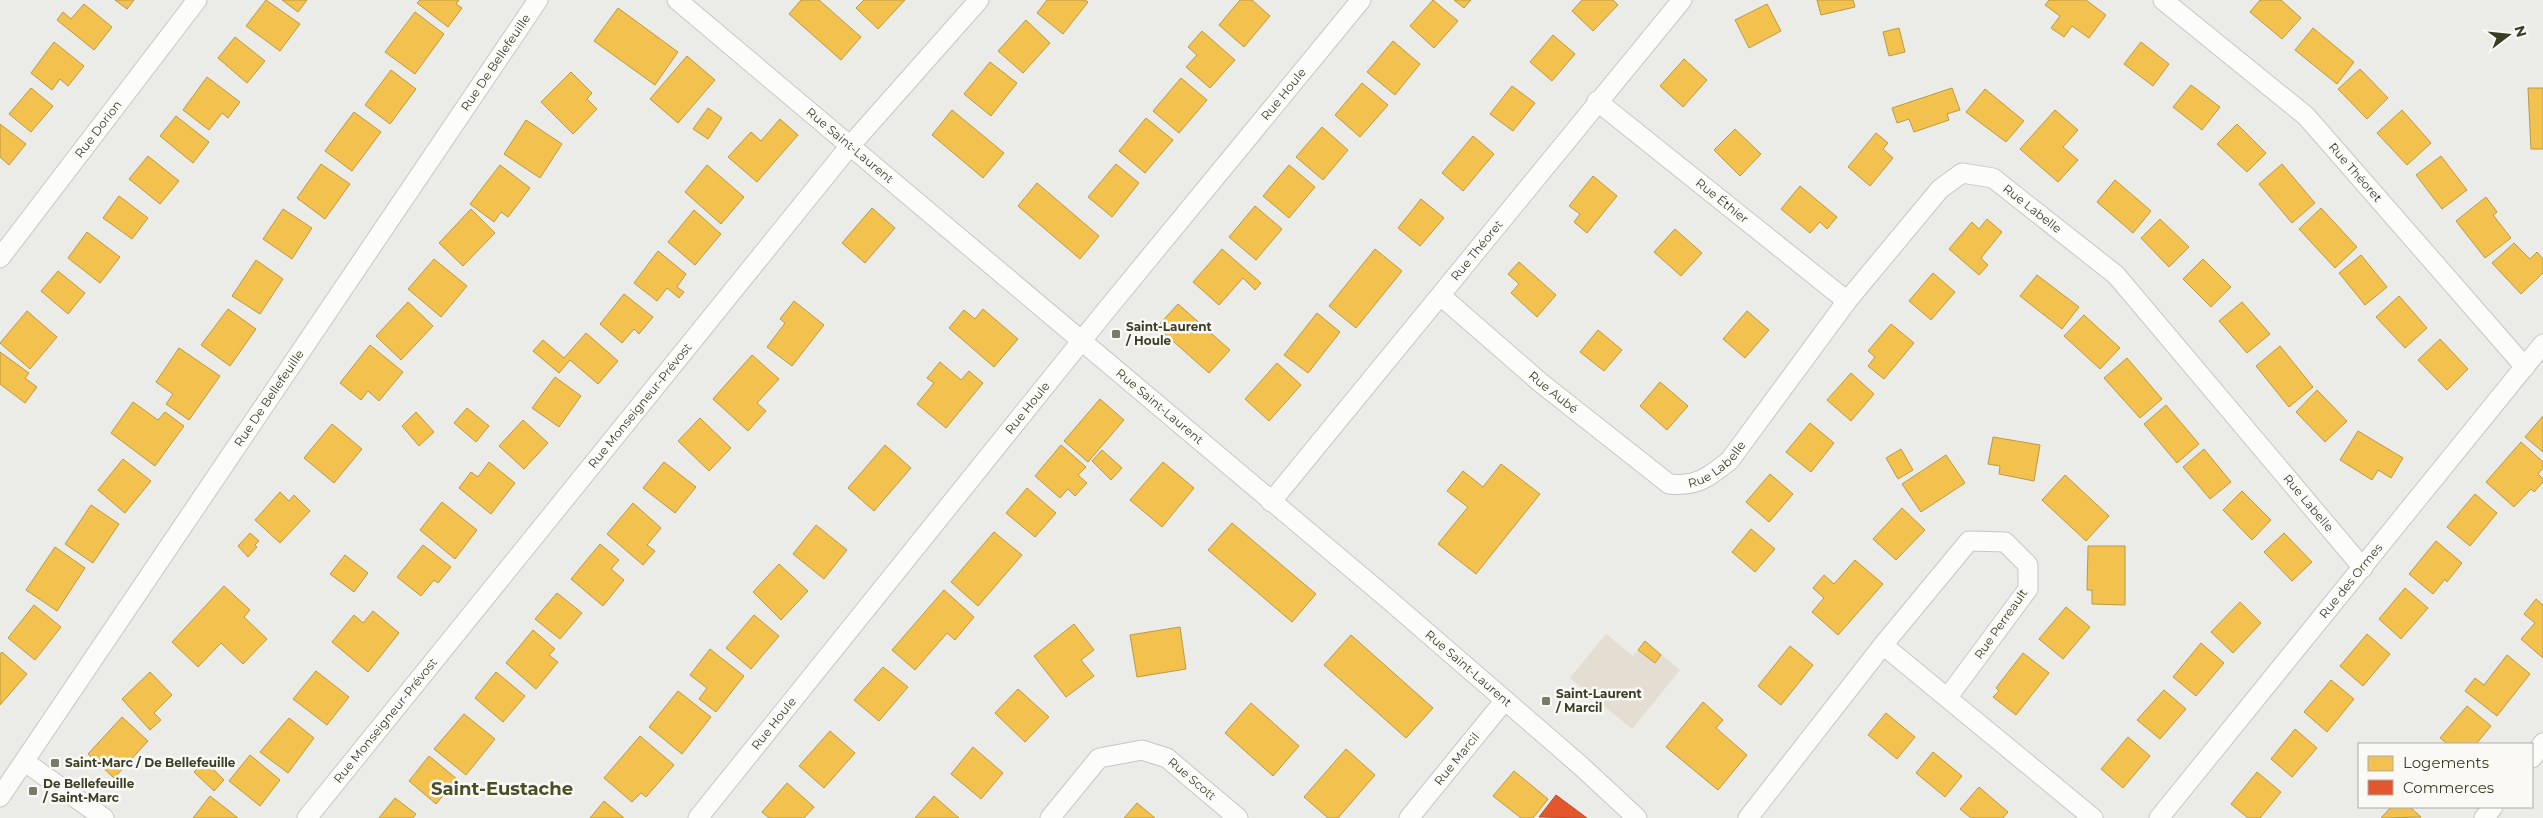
<svg xmlns="http://www.w3.org/2000/svg" width="2543" height="818" font-family="Montserrat,sans-serif">
  <style>
    .green { fill: #e3ddd2 }
    .homes { fill: #f2c14e; stroke: #bb9a42 }
    .shops { fill: #e4572e; stroke: #b1502b }
    .lines { fill: none; stroke-linecap: round; stroke-linejoin: round }
    .street-casing { stroke: #c7c7c2; stroke-width: 21 }
    .street { stroke: #fcfcfb; stroke-width: 19 }
    .poi-dot { fill: #797b69; stroke: #faf9f5; stroke-width: 2 }
    .labels { text-anchor: middle; stroke-width: 5; stroke-linejoin: round; paint-order: stroke }
    .street-label { font-size: 12px; fill: #3b3e25; stroke: #faf9f5 }
    .poi-label { font-size: 12px; font-weight: bold; fill: #3b3e25; stroke: #faf9f5; text-anchor: start }
    .district-label { font-size: 18px; font-weight: bold; fill: #494e23; stroke: #faf9f5 }
  </style>
  <rect width="100%" height="100%" fill="#ebebe7"/>
  <path class="green" d="M1606 634 1633 656 1645 641 1680 670 1632 729 1570 678Z"/>
  <path class="homes" d="M115 0H134L127 9Z
    M266 0 300 24 280 51 246 26Z
    M282 0H307L298 12Z
    M420 0H459L456 4 462 8 448 27 417 3Z
    M801 0H819L861 37 841 60 789 14Z
    M864 0H905L878 29 856 8Z
    M1047 0H1085L1088 2 1063 34 1037 13Z
    M1240 0H1252L1270 16 1244 47 1219 25Z
    M1433 0 1458 21 1434 48 1410 26Z
    M1454 0H1471L1464 8Z
    M1582 0H1613L1618 5 1593 31 1572 11Z
    M1817 0H1853L1855 7 1821 15Z
    M2049 0H2086L2106 15 2089 38 2072 26 2064 37 2051 28 2060 16 2045 5Z
    M2260 0H2281L2301 18 2282 39 2250 12Z
    M84 4 112 27 94 50 57 20 63 12 71 19Z
    M1767 4 1781 31 1749 48 1735 20Z
    M618 8 678 52 655 85 594 41Z
    M415 12 444 34 415 74 385 52Z
    M1026 20 1050 43 1023 73 998 51Z
    M1899 28 1905 52 1889 56 1883 32Z
    M2313 28 2354 62 2337 84 2295 50Z
    M1202 31 1235 60 1210 88 1186 67 1197 55 1188 47Z
    M1553 35 1575 54 1552 81 1530 62Z
    M235 37 265 61 247 83 218 58Z
    M1393 41 1420 64 1395 95 1367 72Z
    M54 42 84 66 68 86 60 79 52 90 31 73Z
    M2141 42 2169 64 2153 86 2124 64Z
    M687 56 715 80 678 123 650 99Z
    M1684 59 1707 80 1683 107 1660 86Z
    M990 62 1017 83 991 116 964 94Z
    M2360 69 2388 98 2367 119 2338 89Z
    M391 70 416 89 390 124 365 105Z
    M571 72 592 93 587 99 597 109 573 134 541 102Z
    M207 77 240 102 228 118 222 113 209 130 183 110Z
    M1181 78 1207 100 1179 133 1153 111Z
    M1362 83 1388 105 1360 137 1335 115Z
    M2191 85 2220 107 2202 130 2173 107Z
    M1512 86 1535 103 1513 131 1490 114Z
    M31 88 53 106 31 132 9 114Z
    M1952 88 1960 110 1947 114 1949 120 1914 132 1909 119 1897 123 1892 108Z
    M2528 88H2543V149H2531Z
    M1985 89 2024 121 2006 142 1966 112Z
    M708 108 722 118 708 139 693 129Z
    M952 110 1004 153 983 178 932 135Z
    M2055 110 2078 130 2063 147 2078 160 2058 182 2020 149Z
    M2402 110 2431 143 2407 165 2377 133Z
    M354 112 381 132 352 171 325 151Z
    M176 116 209 142 193 163 160 136Z
    M1146 118 1173 140 1145 173 1119 151Z
    M780 119 798 135 757 182 728 157 751 132 761 141Z
    M526 120 562 144 540 178 504 154Z
    M0 124 26 144 9 165 0 157Z
    M2237 124 2266 153 2247 172 2217 144Z
    M1322 127 1348 150 1323 180 1296 157Z
    M1735 129 1761 154 1740 176 1714 150Z
    M1876 133 1888 143 1883 149 1893 158 1870 186 1848 167Z
    M1473 136 1494 154 1463 191 1442 173Z
    M148 156 179 181 160 204 129 179Z
    M2441 156 2467 190 2442 209 2416 175Z
    M321 164 350 184 325 219 297 198Z
    M1116 164 1139 183 1112 217 1088 197Z
    M2282 164 2315 203 2292 223 2259 184Z
    M500 165 530 188 508 217 501 212 494 222 470 204Z
    M707 165 744 197 721 224 685 192Z
    M1289 165 1315 187 1289 218 1263 196Z
    M1593 176 1617 196 1587 233 1574 222 1580 214 1569 206Z
    M2115 180 2151 211 2133 233 2097 202Z
    M1037 183 1099 236 1080 259 1018 206Z
    M1800 186 1837 217 1827 229 1820 222 1810 233 1781 209Z
    M119 196 148 218 132 239 103 218Z
    M2486 197 2497 212 2493 215 2511 238 2485 258 2456 221Z
    M1421 199 1444 218 1420 246 1398 228Z
    M1255 206 1282 229 1256 260 1229 237Z
    M872 208 895 228 865 263 842 243Z
    M2321 208 2357 247 2335 268 2299 229Z
    M283 209 312 228 292 259 263 239Z
    M471 209 495 233 463 266 439 243Z
    M694 210 721 234 695 265 668 242Z
    M1987 219 2002 232 1981 258 1988 265 1979 275 1949 249 1972 222 1979 229Z
    M2160 219 2189 247 2169 267 2141 238Z
    M1675 229 1702 253 1681 276 1654 252Z
    M87 232 120 257 100 283 68 258Z
    M2514 243 2530 259 2537 252 2543 259V273L2521 294 2492 263Z
    M1222 249 1261 283 1255 290 1243 278 1219 305 1193 282Z
    M1375 249 1402 271 1356 328 1329 306Z
    M658 251 686 274 677 287 684 292 679 298 667 288 657 301 634 283Z
    M2361 255 2387 287 2365 305 2339 273Z
    M434 259 467 286 441 317 408 289Z
    M2203 259 2231 287 2211 307 2183 279Z
    M256 260 283 279 260 314 232 296Z
    M1519 262 1556 295 1537 317 1511 293 1519 284 1508 274Z
    M58 271 85 293 68 314 41 291Z
    M1933 273 1955 292 1931 320 1909 301Z
    M2037 275 2079 307 2062 329 2020 296Z
    M624 294 653 317 639 334 634 329 622 343 600 324Z
    M2399 296 2427 328 2405 348 2376 317Z
    M794 301 824 325 792 366 767 347 785 323 780 319Z
    M408 302 433 326 401 360 376 336Z
    M2242 302 2270 334 2247 353 2219 321Z
    M1178 304 1230 350 1209 373 1157 327Z
    M228 309 256 329 230 366 201 345Z
    M983 309 1018 339 994 367 949 328 964 310 975 319Z
    M27 311 57 337 30 369 0 343Z
    M1747 311 1769 330 1745 358 1723 339Z
    M1317 313 1340 332 1308 373 1284 355Z
    M2084 315 2120 348 2100 369 2064 336Z
    M1891 324 1914 343 1884 379 1868 366 1875 357 1868 351Z
    M1598 330 1622 350 1604 371 1580 352Z
    M586 333 618 361 598 384 570 360 559 373 533 351 543 340 564 358Z
    M2440 339 2468 369 2447 390 2418 360Z
    M370 345 403 372 379 401 368 391 361 400 340 383Z
    M2280 346 2313 387 2289 407 2256 366Z
    M179 348 220 376 189 420 166 404 173 394 156 382Z
    M0 352 29 373 25 378 37 387 25 403 0 384Z
    M752 355 779 379 757 403 766 411 748 431 713 399Z
    M2127 358 2162 399 2140 418 2104 378Z
    M940 362 961 380 969 371 983 383 946 428 917 404 934 383 927 378Z
    M1277 363 1301 385 1269 421 1245 399Z
    M1851 373 1874 394 1851 421 1827 400Z
    M555 377 581 396 559 427 532 408Z
    M1660 382 1688 406 1667 430 1640 406Z
    M2317 390 2347 421 2325 442 2296 412Z
    M1100 399 1124 420 1088 462 1064 441Z
    M133 402 158 420 165 412 184 426 155 466 111 433Z
    M2166 405 2199 444 2177 463 2144 424Z
    M467 408 489 426 476 442 454 423Z
    M416 412 434 432 419 446 402 426Z
    M2543 416V452L2525 437Z
    M700 418 731 448 709 471 678 441Z
    M523 420 548 443 524 469 499 446Z
    M1810 423 1834 443 1811 472 1786 452Z
    M332 424 362 449 334 483 304 458Z
    M2358 431 2403 458 2391 478 2378 470 2372 480 2340 460Z
    M1993 437 2040 445 2034 481 1999 474 2000 466 1988 464Z
    M2521 442 2543 462V468L2538 474 2543 479V482L2534 492 2531 489 2514 507 2486 482Z
    M885 445 911 468 874 511 848 488Z
    M1061 445 1086 467 1078 475 1087 483 1075 496 1068 489 1060 498 1035 476Z
    M1901 449 1913 470 1898 479 1886 458Z
    M2204 449 2231 482 2210 499 2183 467Z
    M1102 450 1122 468 1111 480 1092 461Z
    M1946 455 1965 483 1921 512 1902 484Z
    M123 459 151 481 125 513 98 490Z
    M489 462 515 483 491 514 459 488 471 472 478 477Z
    M664 462 696 487 675 513 643 488Z
    M1163 462 1194 488 1162 527 1130 500Z
    M1501 464 1540 494 1476 574 1438 544 1468 507 1447 491 1463 471 1483 487Z
    M1770 474 1793 494 1769 522 1746 502Z
    M2065 475 2109 516 2086 541 2042 500Z
    M1027 488 1056 513 1035 537 1006 513Z
    M2242 491 2271 520 2252 540 2223 510Z
    M280 492 289 501 294 495 310 511 280 543 255 520Z
    M2475 494 2497 513 2470 546 2447 527Z
    M442 502 477 530 455 559 420 530Z
    M633 503 661 528 647 545 655 551 643 565 607 534Z
    M91 505 119 524 93 563 65 544Z
    M1902 508 1925 530 1896 560 1873 539Z
    M1232 523 1316 594 1292 622 1208 550Z
    M816 525 847 550 824 579 793 554Z
    M1751 529 1775 549 1755 572 1732 552Z
    M994 532 1022 555 978 606 951 582Z
    M250 533 259 541 255 545 257 547 248 557 238 546Z
    M2284 533 2312 562 2292 581 2264 552Z
    M2436 541 2462 563 2447 582 2445 579 2433 594 2409 574Z
    M600 544 619 560 611 569 624 580 603 606 571 579Z
    M423 545 451 567 438 583 434 580 421 596 397 577Z
    M2088 546H2125V605L2092 604V590H2087Z
    M55 547 85 568 57 611 26 590Z
    M345 555 368 573 354 592 330 574Z
    M1855 560 1883 584 1838 635 1812 612 1824 598 1813 588 1824 575 1834 584Z
    M779 564 808 591 781 620 753 592Z
    M224 586 250 610 244 617 267 639 243 664 221 643 198 667 172 642Z
    M2405 588 2428 608 2401 639 2379 619Z
    M944 590 974 617 955 640 947 633 915 670 892 650Z
    M557 593 582 613 560 639 535 619Z
    M2536 599 2543 605V658L2521 639 2535 623 2524 614Z
    M2240 602 2261 623 2233 653 2211 632Z
    M34 605 61 627 35 660 8 638Z
    M2066 607 2090 627 2063 659 2039 639Z
    M373 611 399 633 368 672 332 642 354 615 363 623Z
    M754 615 779 636 751 669 726 648Z
    M1074 624 1094 650 1081 660 1094 676 1066 697 1034 656Z
    M1180 627 1186 669 1137 677 1130 635Z
    M533 630 555 649 549 655 558 662 536 689 506 663Z
    M2367 634 2390 654 2363 686 2340 666Z
    M1351 635 1433 708 1406 738 1324 665Z
    M1645 641 1661 655 1655 663 1638 650Z
    M2201 643 2224 663 2196 696 2173 677Z
    M1790 646 1813 665 1781 705 1758 686Z
    M710 649 744 676 716 712 699 699 707 688 690 675Z
    M2 652 27 674 0 705V654Z
    M2023 653 2049 673 2016 715 1993 697 1999 691 1996 688Z
    M2507 655 2530 674 2497 716 2465 691 2475 678 2484 685Z
    M883 667 908 687 879 721 854 700Z
    M316 671 349 697 327 725 293 699Z
    M150 672 172 695 154 713 161 720 150 730 122 699Z
    M496 672 525 696 503 722 475 698Z
    M2331 680 2354 699 2327 732 2304 712Z
    M1018 689 1049 717 1025 742 995 713Z
    M2164 690 2186 709 2160 739 2137 720Z
    M678 691 711 717 682 754 649 727Z
    M1703 702 1723 720 1716 728 1747 755 1718 790 1666 747Z
    M1251 703 1299 746 1273 776 1225 733Z
    M2467 706 2491 726 2476 744H2448L2440 738Z
    M1886 713 1915 737 1897 759 1868 735Z
    M464 714 495 739 466 775 434 749Z
    M122 717 148 741 114 778 88 754Z
    M289 718 314 738 288 773 260 752Z
    M2295 729 2317 748 2292 777 2271 759Z
    M830 731 855 753 824 788 799 766Z
    M640 736 674 765 646 797 641 793 632 802 604 778Z
    M2128 737 2150 756 2123 788 2101 769Z
    M973 747 1003 773 981 799 951 774Z
    M1346 749 1375 775 1338 818H1328L1304 797Z
    M1933 752 1962 776 1945 797 1916 773Z
    M250 755 280 780 260 806 229 781Z
    M429 756 457 779 436 804 409 781Z
    M205 761 224 780 214 791 194 772Z
    M1514 771 1548 799 1533 818H1521L1493 796Z
    M2257 772 2281 792 2260 818H2248L2231 804Z
    M787 783 814 807 804 818H769L762 812Z
    M1979 787 2008 812 2003 818H1971L1960 809Z
    M210 796 238 818H193Z
    M934 796 959 818H915Z
    M395 798 416 814 413 818H379Z
    M604 801 624 818H590Z
    M1137 803 1155 818H1124Z
    M2391 807H2410L2421 817 2381 818Z"/>
  <path class="shops" d="M1556 795 1587 818 1539 817Z"/>
  <g class="lines">
    <defs>
      <g id="street">
        <path id="s1" d="M677 0 1388 599 1581 766 1637 818"/>
        <path id="s2" d="M2163 0 2306 116 2525 367"/>
        <path id="s3" d="M1597 101 1847 301"/>
        <path id="s4" d="M0 258 197 0"/>
        <path id="s5" d="M1441 296 1541 383 1669 484C1697 487 1709 477 1730 460L1847 301 1940 189 1962 173 1993 178 2116 275 2363 568"/>
        <path id="s6" d="M1271 502 1682 0"/>
        <path d="M1883 645 1969 541 2005 542 2028 565V589L1948 697"/>
        <path d="M2532 758 2543 743"/>
        <path d="M25 762 104 818"/>
        <path id="s7" d="M0 797 538 0"/>
        <path id="s8" d="M307 818 849 147 979 0"/>
        <path id="s9" d="M698 818 1108 308 1361 0"/>
        <path id="s10" d="M1050 818 1099 758 1142 750 1167 758 1238 818"/>
        <path id="s11" d="M1409 818 1505 700"/>
        <path d="M1748 818 1883 645 2093 818"/>
        <path id="s12" d="M2159 818 2543 344"/>
        <path d="M2484 818 2493 807"/>
      </g>
    </defs>
    <use href="#street" class="street-casing"/>
    <use href="#street" class="street"/>
  </g>
  <g class="poi-dot">
    <rect x="1111" y="329" width="10" height="10" rx="2.5"/>
    <rect x="1541" y="696" width="10" height="10" rx="2.5"/>
    <rect x="50" y="758" width="10" height="10" rx="2.5"/>
    <rect x="28" y="786" width="10" height="10" rx="2.5"/>
  </g>
  <g class="labels">
    <g class="street-label">
      <text dy="4" stroke="none"><textPath href="#s7" startOffset="886">Rue De Bellefeuille</textPath></text>
      <text dy="4" stroke="none"><textPath href="#s9" startOffset="931">Rue Houle</textPath></text>
      <text dy="4" stroke="none"><textPath href="#s4" startOffset="162">Rue Dorion</textPath></text>
      <text dy="4" stroke="none"><textPath href="#s1" startOffset="226">Rue Saint-Laurent</textPath></text>
      <text dy="4" stroke="none"><textPath href="#s2" startOffset="259">Rue Théoret</textPath></text>
      <text dy="4" stroke="none"><textPath href="#s3" startOffset="160">Rue Éthier</textPath></text>
      <text dy="4" stroke="none"><textPath href="#s5" startOffset="815">Rue Labelle</textPath></text>
      <text dy="4" stroke="none"><textPath href="#s6" startOffset="325">Rue Théoret</textPath></text>
      <text dy="4" stroke="none"><textPath href="#s5" startOffset="148">Rue Aubé</textPath></text>
      <text dy="4" stroke="none"><textPath href="#s7" startOffset="481">Rue De Bellefeuille</textPath></text>
      <text dy="4" stroke="none"><textPath href="#s8" startOffset="530">Rue Monseigneur-Prévost</textPath></text>
      <text dy="4" stroke="none"><textPath href="#s1" startOffset="631">Rue Saint-Laurent</textPath></text>
      <text dy="4" stroke="none"><textPath href="#s9" startOffset="526">Rue Houle</textPath></text>
      <text dy="4" stroke="none"><textPath href="#s5" startOffset="350">Rue Labelle</textPath></text>
      <text dy="4" stroke="none"><textPath href="#s5" startOffset="1220">Rue Labelle</textPath></text>
      <text dy="4" stroke="none"><textPath href="#s12" startOffset="305">Rue des Ormes</textPath></text>
      <text transform="translate(2001 624) rotate(-55)" y="4">Rue Perreault</text>
      <text dy="4" stroke="none"><textPath href="#s1" startOffset="1036">Rue Saint-Laurent</textPath></text>
      <text dy="4" stroke="none"><textPath href="#s8" startOffset="125">Rue Monseigneur-Prévost</textPath></text>
      <text dy="4" stroke="none"><textPath href="#s9" startOffset="121">Rue Houle</textPath></text>
      <text dy="4" stroke="none"><textPath href="#s11" startOffset="76">Rue Marcil</textPath></text>
      <text dy="4" stroke="none"><textPath href="#s10" startOffset="180">Rue Scott</textPath></text>
    </g>
    <g class="poi-label">
      <text x="1126" y="331">Saint-Laurent<tspan x="1126" dy="14">/ Houle</tspan></text>
      <text x="1556" y="698">Saint-Laurent<tspan x="1556" dy="14">/ Marcil</tspan></text>
      <text x="65" y="767">Saint-Marc / De Bellefeuille</text>
      <text x="43" y="788">De Bellefeuille<tspan x="43" dy="14">/ Saint-Marc</tspan></text>
    </g>
    <g class="district-label">
      <text x="502" y="795">Saint-Eustache</text>
    </g>
  </g>
  <rect x="2358" y="743" width="175" height="65" fill="#faf9f5" stroke="#aeaea2"/>
  <rect x="2368" y="756" width="25" height="15" fill="#f2c14e" stroke="#aeaea2"/>
  <text x="2403" y="768" font-size="15" fill="#3b3e25">Logements</text>
  <rect x="2368" y="780" width="25" height="15" fill="#e4572e" stroke="#aeaea2"/>
  <text x="2403" y="793" font-size="15" fill="#3b3e25">Commerces</text>
  <g transform="translate(2508 35) rotate(74)" stroke="#faf9f5" stroke-width="4" paint-order="stroke">
  <path d="M0-4L9 19L0 12L-9 19Z" fill="#3b3e25"/>
  <text y="-8" font-size="14" font-weight="bold" text-anchor="middle" fill="#3b3e25">N</text>
  </g>
</svg>
